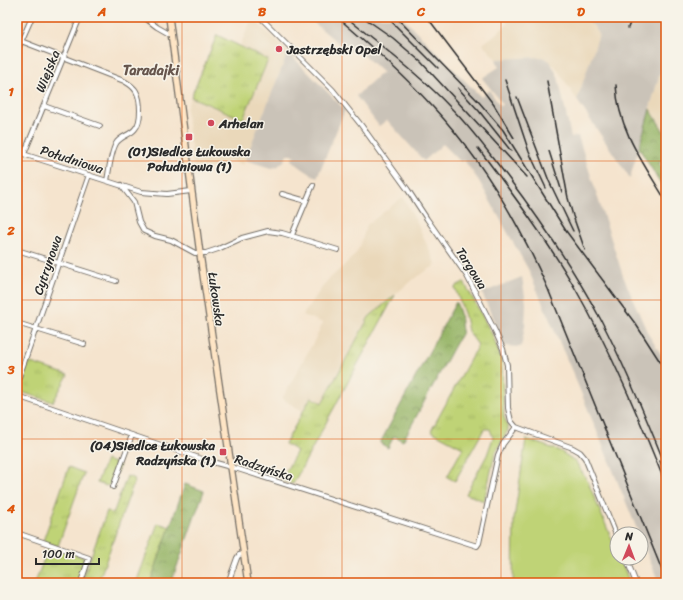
<svg xmlns="http://www.w3.org/2000/svg" width="683" height="600" font-family="Sriracha,sans-serif">
  <style>
    .built { fill: #ead8ba }
    .industrial { fill: #cac3b8 }
    .grass { fill: url(#grass-tufts); stroke: #757f50 }
    .forest { fill: url(#forest-crowns); stroke: #617049 }
    .garden { fill: #bfd376; stroke: #757f50 }
    .lines { fill: none; stroke-linecap: round; stroke-linejoin: round }
    .minor-casing { stroke: #726c64; stroke-width: 6 }
    .secondary-casing { stroke: #726c64; stroke-width: 8 }
    .minor { stroke: #fff; stroke-width: 4 }
    .secondary { stroke: #fee5c5; stroke-width: 5.5 }
    .rail { stroke: #2b2b2b; stroke-width: 1.5 }
    .grid { fill: none; stroke: #df570e; stroke-width: 1; stroke-opacity: 0.55 }
    .poi-dot { fill: #d1495b; stroke: #f7f3e8; stroke-width: 1.5 }
    .labels { text-anchor: middle; stroke-width: 3; stroke-linejoin: round; paint-order: stroke }
    .poi-label { font-size: 13px; font-weight: bold; fill: #2b2b2b; stroke: #f7f3e8; text-anchor: start }
    .street-label { font-size: 13px; fill: #2b2b2b; stroke: #f7f3e8 }
    .neighbourhood-label { font-size: 14px; font-weight: bold; fill: #66554c; stroke: #f7f3e8 }
    .neatline { fill: none; stroke: #df570e; stroke-width: 1.5 }
    .grid-label { font-size: 13px; text-anchor: middle; font-weight: bold; fill: #df570e }
  </style>
  <defs>
    <pattern id="grass-tufts" width="24" height="20" patternUnits="userSpaceOnUse"><rect width="24" height="20" fill="#bfd376"/><path d="M3 7l-1-3M5 7V3M7 7l1-3M15 17l-1-3M17 17v-4M19 17l1-3" fill="none" stroke="#a4b566"/></pattern>
    <pattern id="forest-crowns" width="20" height="18" patternUnits="userSpaceOnUse"><rect width="20" height="18" fill="#97b567"/><path d="M2 6a3 3 0 1 1 6 0M12 15a3 3 0 1 1 6 0" fill="none" stroke="#7b9355"/></pattern>
  </defs>
  <rect width="100%" height="100%" fill="#f7f3e8"/>
  <filter id="ink" filterUnits="userSpaceOnUse"><feTurbulence type="fractalNoise" baseFrequency=".025" numOctaves="2"/><feDisplacementMap in="SourceGraphic" scale="8" xChannelSelector="R" yChannelSelector="G"/><feConvolveMatrix kernelMatrix="1 2 1 2 8 2 1 2 1" color-interpolation-filters="sRGB"/></filter>
  <filter id="wash" filterUnits="userSpaceOnUse"><feTurbulence type="fractalNoise" baseFrequency=".012" numOctaves="4" result="noise"/><feDisplacementMap in="SourceGraphic" scale="16" xChannelSelector="R" yChannelSelector="G"/><feGaussianBlur stdDeviation="0.9" result="paint"/><feColorMatrix in="noise" values="0 0 0 0 0 0 0 0 0 0 0 0 0 0 0 0 0 1.4 0 .05"/><feComposite in="paint" operator="in"/></filter>
  <g filter="url(#wash)">
    <rect width="100%" height="100%" fill="#f5e4ce"/>
    <path class="built" d="M503 17H587L590 21V23L593 25 599 34 577 100 555 66 542 57 496 59 483 44 508 24Z
      M252 18 288 52 243 165 228 159 225 166 194 170 186 109 191 97 243 119 267 60 240 46Z
      M666 52V135L650 109Z
      M403 197 417 223 436 265 412 280 369 317 322 403 311 397 303 411 282 399 314 341 323 323 303 315 326 282 353 257 359 248 367 225Z"/>
    <path class="industrial" d="M307 17H402L481 97 489 90 500 106 503 104 482 78 499 67 496 59 542 57 550 61 558 77 571 137 578 136 623 276 648 334 666 362V583H659L641 539V534H639L580 390 528 269 479 181 464 160 461 162 443 144 424 161 387 120 379 126 356 96 381 73H383L354 46 349 52Z
      M587 17H666V52L630 178 577 100 599 34 593 25 589 23 590 21Z
      M288 52 345 110 317 178 303 169 291 160 295 155H287L285 160 277 167 271 168 245 160Z
      M522 277 526 303 525 326 521 347 505 346 482 293Z"/>
    <path class="grass" d="M217 35 268 60 243 119 191 97Z
      M464 282 493 336 502 362 504 417 508 426V430L495 454 484 501 466 494 487 455 493 438 490 429H484L455 481 447 477 463 448 431 431 478 345 468 331 465 316 455 288 456 286Z
      M395 295 293 484 281 480 297 451 285 444 311 397 322 403 369 317Z
      M28 362 68 375 53 402 18 391Z
      M106 460 120 465 112 483 107 486 97 483Z
      M69 467 84 473 58 546 43 541Z
      M127 476 135 479 98 583H83V579L107 511 113 514Z
      M158 523 170 527 150 583H136Z
      M49 546 83 557C89 564 82 575 79 583H35Z"/>
    <path class="forest" d="M650 109 666 135V159L659 163 666 174V192L639 148Z
      M456 302 460 313 462 332 403 441 394 436 388 448 380 443Z
      M185 484 204 491 171 583H150Z"/>
    <path class="garden" d="M526 439 560 451 576 462 588 482 617 552V558H620L630 583H513L514 519Z"/>
  </g>
  <g filter="url(#ink)">
    <g class="lines">
      <defs>
        <path id="minor" d="M144 17 157 27 171 35
          M260 17 333 90 361 125 408 190 427 219 467 276 495 331 503 349 507 365 508 408 511 421 516 427 573 448 580 452 585 458 617 537
          M21 41 124 81C129 84 133 86 136 91 141 100 142 121 135 129 130 135 122 136 117 142 111 150 109 170 107 181
          M17 51 32 17
          M44 106 100 126
          M17 152 141 192 167 194 191 191
          M24 154 80 17
          M121 185 134 202 139 222 144 231 155 236 171 240 195 253H206L218 249 242 238 268 231 282 233 338 250
          M282 194 306 201
          M292 235 313 185
          M17 250 116 281
          M17 323 84 344
          M17 383 89 175
          M17 396 205 460 238 469 477 546 479 543 498 455 503 444 516 427
          M113 487 132 435
          M17 533 89 558 82 579 83 583
          M626 558 636 583
          M228 583 237 558 239 555 244 554"/>
        <path id="secondary" d="M169 17 200 254 248 583"/>
      </defs>
      <use href="#minor" class="minor-casing"/>
      <use href="#secondary" class="secondary-casing"/>
      <use href="#minor" class="minor"/>
      <use href="#secondary" class="secondary"/>
      <path class="rail" d="M337 17C370 45 403 74 432 106 482 159 519 223 548 289L666 580
        M346 17C382 47 420 75 451 108 472 129 489 153 507 176 542 222 574 270 601 320 626 368 646 417 666 467
        M363 17 393 38 421 62 527 177
        M387 17 438 68
        M396 17 478 101 503 130 566 231 637 326 666 371
        M427 17 494 105 514 138
        M628 28 632 17
        M505 80 529 152 546 188
        M547 81 568 198 573 216 585 250
        M616 85C618 130 644 164 666 201
        M458 88 479 111 511 151
        M517 97 549 181 573 231
        M478 148C512 193 548 241 576 290 612 353 639 418 666 485
        M549 151 562 192
        M660 461 666 476"/>
    </g>
  </g>
  <path class="grid" d="M182 17V583M342 17V583M501 17V583M17 161H666M17 300H666M17 439H666"/>
  <g class="poi-dot">
    <circle cx="279" cy="49" r="4"/>
    <circle cx="211" cy="123" r="4"/>
    <rect x="185" y="133" width="8" height="8" rx="2"/>
    <rect x="219" y="448" width="8" height="8" rx="2"/>
  </g>
  <g class="labels">
    <g class="poi-label">
      <text x="287" y="54">Jastrzębski Opel</text>
      <text x="219" y="128">Arhelan</text>
      <text x="189" y="156" text-anchor="middle">(01)Siedlce Łukowska<tspan x="189" dy="15">Południowa (1)</tspan></text>
      <text x="215" y="450" text-anchor="end">(04)Siedlce Łukowska<tspan x="215" dy="15">Radzyńska (1)</tspan></text>
    </g>
    <g class="street-label">
      <text transform="translate(47 71) rotate(-68)" y="5">Wiejska</text>
      <text transform="translate(72 159) rotate(18)" y="5">Południowa</text>
      <text transform="translate(47 265) rotate(-71)" y="5">Cytrynowa</text>
      <text transform="translate(472 268) rotate(58)" y="5">Targowa</text>
      <text transform="translate(217 299) rotate(82)" y="5">Łukowska</text>
      <text transform="translate(264 467) rotate(18)" y="5">Radzyńska</text>
    </g>
    <g class="neighbourhood-label">
      <text x="151" y="75">Taradajki</text>
    </g>
  </g>
  <rect width="683" height="600" fill="none" stroke="#f7f3e8" stroke-width="44"/>
  <g transform="translate(629 546) rotate(1)"><circle r="19" fill="#f7f3e8" stroke="#a5a39c"/>
  <path d="M0-3L7 15L0 10L-7 15Z" fill="#d1495b"/>
  <text y="-6" font-size="11" font-weight="bold" text-anchor="middle" fill="#2b2b2b">N</text>
  </g>
  <path d="M36 558v6h63v-6" fill="none" stroke="#2b2b2b" stroke-width="2"/>
  <text x="42" y="558" font-size="12" fill="#2b2b2b" stroke="#f7f3e8" stroke-width="3" paint-order="stroke">100 m</text>
  <rect x="22" y="22" width="639" height="556" class="neatline"/>
  <g class="grid-label">
    <text x="102" y="16">A</text>
    <text x="262" y="16">B</text>
    <text x="421" y="16">C</text>
    <text x="581" y="16">D</text>
    <text x="11" y="96">1</text>
    <text x="11" y="235">2</text>
    <text x="11" y="374">3</text>
    <text x="11" y="513">4</text>
  </g>
</svg>
